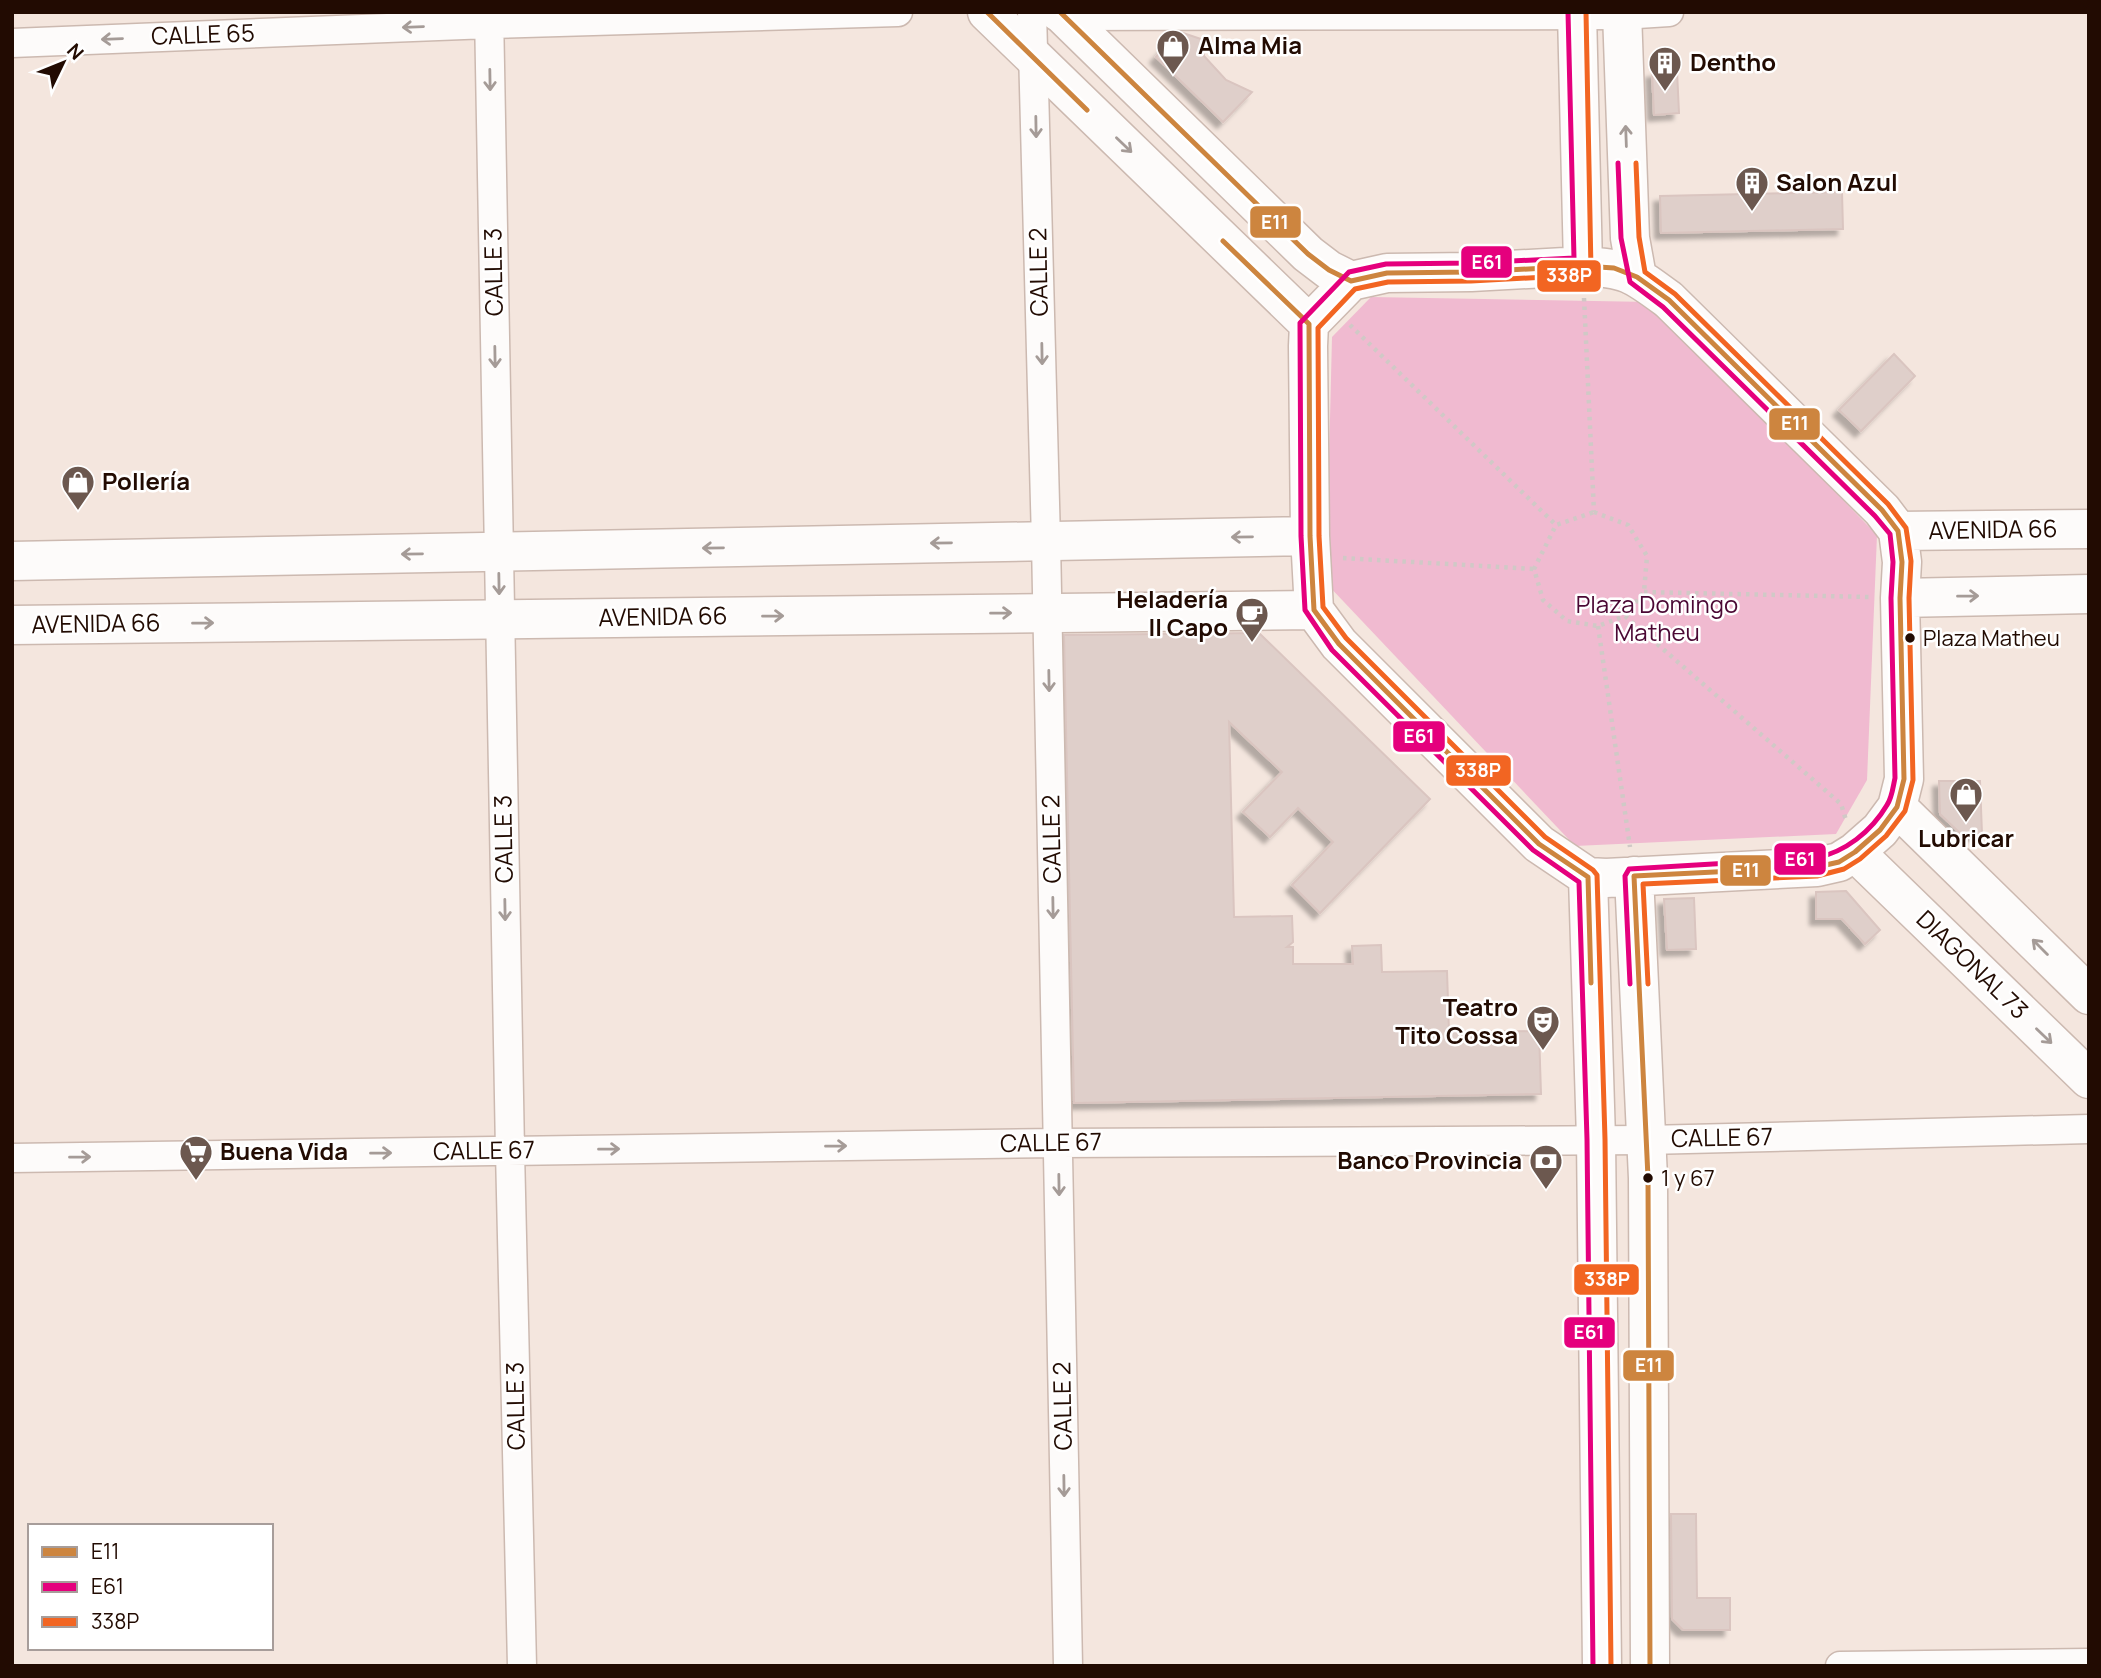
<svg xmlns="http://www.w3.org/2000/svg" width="2101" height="1678" font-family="Manrope,sans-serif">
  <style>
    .green { fill: #f0bad0 }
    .building { fill: #dfcfca; stroke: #dac5c0; stroke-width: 2; filter: url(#shadow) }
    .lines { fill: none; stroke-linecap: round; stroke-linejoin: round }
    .minor-casing { stroke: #ccb9b0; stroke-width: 31 }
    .secondary-casing { stroke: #ccb9b0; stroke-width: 41 }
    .path { stroke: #d0c9c6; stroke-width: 4.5; stroke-dasharray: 3.5 5; stroke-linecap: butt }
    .minor { stroke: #fdfbfa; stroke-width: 28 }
    .secondary { stroke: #fdfbfa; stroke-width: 38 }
    .bus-1-casing { stroke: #fff; stroke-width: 10 }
    .bus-2-casing { stroke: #fff; stroke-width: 10 }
    .bus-3-casing { stroke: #fff; stroke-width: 10 }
    .bus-1 { stroke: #cd853f; stroke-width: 5 }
    .bus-2 { stroke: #e5007d; stroke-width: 5 }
    .bus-3 { stroke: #f26522; stroke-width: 5 }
    .oneway { stroke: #a59b97 }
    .bus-dot { fill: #220b02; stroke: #fff; stroke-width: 2.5 }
    .labels { text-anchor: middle; stroke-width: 5; stroke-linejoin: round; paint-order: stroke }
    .bus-label { font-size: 22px; fill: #220b02; stroke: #fff; text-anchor: start }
    .street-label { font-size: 24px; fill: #220b02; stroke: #fff }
    .poi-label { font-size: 24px; font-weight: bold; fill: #220b02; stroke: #fff; text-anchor: start }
    .park-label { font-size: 24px; fill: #4b0834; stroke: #fff }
    .line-badge { stroke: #fff; stroke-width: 2.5 }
    .badge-label { font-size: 19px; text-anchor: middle; font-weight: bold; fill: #fff }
  </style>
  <defs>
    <filter id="shadow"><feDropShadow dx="-6" dy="6" stdDeviation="2" flood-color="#0004"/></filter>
  </defs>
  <rect width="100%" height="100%" fill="#f4e6de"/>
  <path class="green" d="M1371 297 1650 302 1877 535 1867 780 1836 834 1575 846 1326 583 1332 337Z"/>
  <path class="building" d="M1180 32 1201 39 1204 56 1226 80 1252 92 1223 122 1156 57Z
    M1677 71 1679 113 1654 115 1652 72Z
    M1842 192 1843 229 1661 233 1660 196Z
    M1894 354 1915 376 1861 431 1839 410Z
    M1259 633 1430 799 1320 913 1292 885 1333 842 1298 808 1270 837 1243 812 1282 772 1229 722 1234 917 1292 916 1293 942 1287 947H1293V964H1353L1352 946 1381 945 1382 972 1447 971 1449 1032 1539 1031 1541 1094 1074 1103 1064 635Z
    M1939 781H1980L1982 834 1962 835 1940 814Z
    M1846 891 1880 930 1865 944 1842 919H1816V892Z
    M1694 898 1696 949 1667 950 1664 899Z
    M1671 1514H1696L1697 1598H1730V1630H1683L1672 1619Z"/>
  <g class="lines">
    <defs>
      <path id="minor" d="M489 12 510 1151 522 1666
        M1032 12 1046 541 1068 1666
        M1056 16 1622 15 1669 12
        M12 43 489 24 898 12
        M12 1158 1058 1143 1647 1140 2089 1129
        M1840 1666 2089 1663"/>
      <path id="secondary" d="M987 12 1309 324
        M1060 12 1308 254 1329 270 1351 281
        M1577 12 1583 266
        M1622 12 1630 238 1637 277
        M1583 266C1627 268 1634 274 1669 300L1882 510 1898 531 1902 562 1900 598 1904 779 1897 807 1880 830 1855 852 1839 862 1817 867 1606 878 1588 877 1539 844 1339 644 1314 610 1310 536 1308 346 1309 324 1351 281 1387 273 1471 272Z
        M1898 531 2089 529
        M12 561 1310 536
        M1900 598 2089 594
        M12 625 1314 610
        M1897 807 2089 995
        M1855 852 2089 1079
        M1634 876 1648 1178 1650 1666
        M1588 877 1596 1139 1602 1666"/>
    </defs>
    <use href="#minor" class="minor-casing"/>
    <use href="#secondary" class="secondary-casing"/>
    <path class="path" d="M1584 298 1594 512
      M1350 325 1556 525
      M1594 512 1628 525 1647 556 1644 592 1625 616 1598 626 1567 621 1543 600 1534 569 1556 525Z
      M1343 558 1534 569
      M1644 592 1870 597
      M1625 616 1841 804 1846 820
      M1598 626 1630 847"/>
    <use href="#minor" class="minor"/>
    <use href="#secondary" class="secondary"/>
    <defs>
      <path id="bus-1" d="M987 12 1087 110
        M1060 12 1308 254 1329 270 1351 281 1387 273 1471 272 1583 266 1614 268 1637 277 1669 300 1882 510 1898 531 1902 562 1900 598 1904 779 1897 807 1880 830 1855 852 1839 862 1817 867 1634 876 1648 1178 1650 1666
        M1223 241 1309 324 1310 536 1314 610 1339 644 1539 844 1588 877 1591 983"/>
      <path id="bus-2" d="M1568 12 1574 258 1471 263 1386 264 1349 272 1300 323 1301 536 1305 610 1332 650 1533 850 1579 882 1587 1139 1593 1666
        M1618 163 1621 238 1630 282 1663 307 1875 516 1890 534 1893 562 1891 598 1895 778C1893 787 1892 798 1887 805 1871 832 1845 852 1816 858L1629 869 1625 876 1630 984"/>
      <path id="bus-3" d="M1586 12 1591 270 1583 275 1471 281 1388 282 1355 289 1318 328 1319 536 1323 607 1346 638 1545 837 1593 870 1597 875 1605 1139 1611 1666
        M1636 163 1639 237 1645 272 1675 294 1888 504 1906 528 1911 561 1909 598 1913 780 1905 811 1886 836 1860 859 1844 869 1817 876 1643 884 1648 984"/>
    </defs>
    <use href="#bus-1" class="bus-1-casing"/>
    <use href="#bus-2" class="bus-2-casing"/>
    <use href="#bus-3" class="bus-3-casing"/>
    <use href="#bus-1" class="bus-1"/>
    <use href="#bus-2" class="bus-2"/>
    <use href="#bus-3" class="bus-3"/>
  </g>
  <defs><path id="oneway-shaft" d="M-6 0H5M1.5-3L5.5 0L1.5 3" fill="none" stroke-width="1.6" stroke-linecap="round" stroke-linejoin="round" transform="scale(1.75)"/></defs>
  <g class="oneway">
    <use href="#oneway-shaft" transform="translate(413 27) rotate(178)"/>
    <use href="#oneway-shaft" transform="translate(112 39) rotate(178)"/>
    <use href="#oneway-shaft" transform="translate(490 80) rotate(89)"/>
    <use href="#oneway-shaft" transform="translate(1036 127) rotate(89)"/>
    <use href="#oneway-shaft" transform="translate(1626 136) rotate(-92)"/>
    <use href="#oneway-shaft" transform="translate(1124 145) rotate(44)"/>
    <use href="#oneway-shaft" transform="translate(1042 354) rotate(89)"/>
    <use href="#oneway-shaft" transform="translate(495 357) rotate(89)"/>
    <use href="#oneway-shaft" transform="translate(1242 537) rotate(179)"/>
    <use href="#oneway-shaft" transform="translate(941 543) rotate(179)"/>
    <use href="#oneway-shaft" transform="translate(713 548) rotate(179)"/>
    <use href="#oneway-shaft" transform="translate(412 554) rotate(179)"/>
    <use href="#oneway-shaft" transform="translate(499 584) rotate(89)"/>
    <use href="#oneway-shaft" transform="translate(1968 596) rotate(-1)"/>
    <use href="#oneway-shaft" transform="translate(1001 613) rotate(-1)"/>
    <use href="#oneway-shaft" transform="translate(773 616) rotate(-1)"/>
    <use href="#oneway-shaft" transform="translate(203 623) rotate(-1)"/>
    <use href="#oneway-shaft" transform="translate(1049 681) rotate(89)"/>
    <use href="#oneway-shaft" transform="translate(1053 908) rotate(89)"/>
    <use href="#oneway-shaft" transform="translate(505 910) rotate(89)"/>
    <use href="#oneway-shaft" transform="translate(2040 947) rotate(-135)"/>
    <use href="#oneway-shaft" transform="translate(2044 1036) rotate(44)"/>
    <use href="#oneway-shaft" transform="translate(836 1146) rotate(-1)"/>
    <use href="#oneway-shaft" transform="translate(609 1149) rotate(-1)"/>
    <use href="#oneway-shaft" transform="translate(381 1153) rotate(-1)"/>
    <use href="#oneway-shaft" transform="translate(80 1157) rotate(-1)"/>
    <use href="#oneway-shaft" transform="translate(1059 1185) rotate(89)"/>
    <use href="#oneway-shaft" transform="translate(1064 1486) rotate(89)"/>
  </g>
  <defs>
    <symbol id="shop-pin" viewBox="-11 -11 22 30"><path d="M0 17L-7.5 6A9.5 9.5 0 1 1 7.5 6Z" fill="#6c584f" stroke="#fff"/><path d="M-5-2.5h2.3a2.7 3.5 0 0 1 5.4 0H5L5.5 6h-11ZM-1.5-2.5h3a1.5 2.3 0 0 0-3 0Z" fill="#fff"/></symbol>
    <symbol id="building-pin" viewBox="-11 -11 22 30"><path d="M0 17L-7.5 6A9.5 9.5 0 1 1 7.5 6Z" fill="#6c584f" stroke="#fff"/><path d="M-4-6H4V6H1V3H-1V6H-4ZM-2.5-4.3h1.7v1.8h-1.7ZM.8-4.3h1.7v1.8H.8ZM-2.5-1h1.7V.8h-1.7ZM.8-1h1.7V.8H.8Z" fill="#fff"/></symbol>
    <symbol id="cafe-pin" viewBox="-11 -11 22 30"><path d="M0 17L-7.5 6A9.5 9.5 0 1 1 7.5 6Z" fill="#6c584f" stroke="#fff"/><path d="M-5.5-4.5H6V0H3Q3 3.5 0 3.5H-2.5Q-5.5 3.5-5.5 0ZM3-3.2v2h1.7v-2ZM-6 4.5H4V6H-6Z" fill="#fff"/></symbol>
    <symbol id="theatre-pin" viewBox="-11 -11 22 30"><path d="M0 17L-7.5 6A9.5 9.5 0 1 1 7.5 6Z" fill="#6c584f" stroke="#fff"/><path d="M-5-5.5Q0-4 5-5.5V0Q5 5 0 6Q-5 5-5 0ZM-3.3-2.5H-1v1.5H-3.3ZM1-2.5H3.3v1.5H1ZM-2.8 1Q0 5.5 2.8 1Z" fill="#fff"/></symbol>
    <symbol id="supermarket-pin" viewBox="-11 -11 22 30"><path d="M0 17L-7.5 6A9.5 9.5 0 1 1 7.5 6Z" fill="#6c584f" stroke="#fff"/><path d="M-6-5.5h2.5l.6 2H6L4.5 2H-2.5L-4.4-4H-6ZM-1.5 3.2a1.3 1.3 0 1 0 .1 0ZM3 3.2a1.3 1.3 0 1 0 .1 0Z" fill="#fff"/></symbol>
    <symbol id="bank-pin" viewBox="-11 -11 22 30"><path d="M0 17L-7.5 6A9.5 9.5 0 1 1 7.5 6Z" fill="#6c584f" stroke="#fff"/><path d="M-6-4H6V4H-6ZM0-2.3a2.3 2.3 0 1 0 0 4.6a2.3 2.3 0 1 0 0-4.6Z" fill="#fff"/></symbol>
  </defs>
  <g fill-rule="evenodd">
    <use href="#shop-pin" x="1154" y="27" width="38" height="52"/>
    <use href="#building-pin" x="1646" y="44" width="38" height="52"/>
    <use href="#building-pin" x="1733" y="164" width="38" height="52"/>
    <use href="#shop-pin" x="59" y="463" width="38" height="52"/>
    <use href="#cafe-pin" x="1233" y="595" width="38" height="52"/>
    <use href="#shop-pin" x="1947" y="775" width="38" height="52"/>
    <use href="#theatre-pin" x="1524" y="1003" width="38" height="52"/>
    <use href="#supermarket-pin" x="177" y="1133" width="38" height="52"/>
    <use href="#bank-pin" x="1527" y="1142" width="38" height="52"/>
  </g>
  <g class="bus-dot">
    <circle cx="1910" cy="638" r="6"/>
    <circle cx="1648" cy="1178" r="6"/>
  </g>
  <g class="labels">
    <g class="bus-label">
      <text x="1923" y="646">Plaza Matheu</text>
      <text x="1661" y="1186">1 y 67</text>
    </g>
    <g class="street-label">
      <text transform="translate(203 35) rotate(-2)" y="8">CALLE 65</text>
      <text transform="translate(494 272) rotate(-91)" y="8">CALLE 3</text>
      <text transform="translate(1039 272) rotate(-91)" y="8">CALLE 2</text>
      <text transform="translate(1993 530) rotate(-1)" y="8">AVENIDA 66</text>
      <text transform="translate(663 617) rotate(-1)" y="8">AVENIDA 66</text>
      <text transform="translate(96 624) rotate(-1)" y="8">AVENIDA 66</text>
      <text transform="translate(504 839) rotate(-91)" y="8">CALLE 3</text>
      <text transform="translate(1052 839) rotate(-91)" y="8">CALLE 2</text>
      <text transform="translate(1972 965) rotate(44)" y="8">DIAGONAL 73</text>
      <text transform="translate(1722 1138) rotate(-1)" y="8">CALLE 67</text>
      <text transform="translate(1051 1143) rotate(-1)" y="8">CALLE 67</text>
      <text transform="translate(484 1151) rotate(-1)" y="8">CALLE 67</text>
      <text transform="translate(516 1406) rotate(-91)" y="8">CALLE 3</text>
      <text transform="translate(1063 1406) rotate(-91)" y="8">CALLE 2</text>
    </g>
    <g class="poi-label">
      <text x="1198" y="54">Alma Mia</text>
      <text x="1690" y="71">Dentho</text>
      <text x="1776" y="191">Salon Azul</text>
      <text x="102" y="490">Pollería</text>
      <text x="1228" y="608" text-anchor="end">Heladería<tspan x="1228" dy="28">Il Capo</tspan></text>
      <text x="1966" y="847" text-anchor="middle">Lubricar</text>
      <text x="1518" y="1016" text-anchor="end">Teatro<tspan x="1518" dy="28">Tito Cossa</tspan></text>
      <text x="220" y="1160">Buena Vida</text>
      <text x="1522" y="1169" text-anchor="end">Banco Provincia</text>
    </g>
    <g class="park-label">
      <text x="1657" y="613">Plaza Domingo<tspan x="1657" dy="28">Matheu</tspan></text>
    </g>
  </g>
  <g class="line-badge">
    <rect x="1249" y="205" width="53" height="34" rx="7" fill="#cd853f"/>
    <rect x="1460" y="245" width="53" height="34" rx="7" fill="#e5007d"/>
    <rect x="1536" y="259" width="66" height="34" rx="7" fill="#f26522"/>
    <rect x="1768" y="407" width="53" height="34" rx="7" fill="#cd853f"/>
    <rect x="1392" y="720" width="54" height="33" rx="7" fill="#e5007d"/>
    <rect x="1445" y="754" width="67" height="33" rx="7" fill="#f26522"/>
    <rect x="1773" y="842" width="54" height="34" rx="7" fill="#e5007d"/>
    <rect x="1719" y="854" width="53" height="33" rx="7" fill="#cd853f"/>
    <rect x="1573" y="1263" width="67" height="33" rx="7" fill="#f26522"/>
    <rect x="1563" y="1316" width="53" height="33" rx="7" fill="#e5007d"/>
    <rect x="1622" y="1349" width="53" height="33" rx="7" fill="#cd853f"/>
  </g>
  <g class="badge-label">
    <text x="1275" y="229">E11</text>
    <text x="1487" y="269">E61</text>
    <text x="1569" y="282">338P</text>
    <text x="1795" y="430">E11</text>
    <text x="1419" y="743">E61</text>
    <text x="1478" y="777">338P</text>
    <text x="1800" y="866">E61</text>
    <text x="1746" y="877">E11</text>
    <text x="1607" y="1286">338P</text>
    <text x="1589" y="1339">E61</text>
    <text x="1649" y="1372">E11</text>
  </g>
  <rect width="2101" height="1678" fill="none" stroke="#220b02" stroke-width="28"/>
  <rect x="28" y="1524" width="245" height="126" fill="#ffffff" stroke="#a79d9a" stroke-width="2"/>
  <rect x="42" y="1547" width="35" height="10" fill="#cd853f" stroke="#a79d9a" stroke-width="2"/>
  <text x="91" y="1559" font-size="21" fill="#220b02">E11</text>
  <rect x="42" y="1582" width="35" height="10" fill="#e5007d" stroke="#a79d9a" stroke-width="2"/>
  <text x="91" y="1594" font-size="21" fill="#220b02">E61</text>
  <rect x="42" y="1617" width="35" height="10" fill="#f26522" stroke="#a79d9a" stroke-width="2"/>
  <text x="91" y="1629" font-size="21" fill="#220b02">338P</text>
  <g transform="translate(63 63) rotate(47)" stroke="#ffffff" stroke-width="5" paint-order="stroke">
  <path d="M0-5L12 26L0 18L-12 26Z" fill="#220b02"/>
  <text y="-10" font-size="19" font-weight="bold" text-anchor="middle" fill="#220b02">N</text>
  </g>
</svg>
